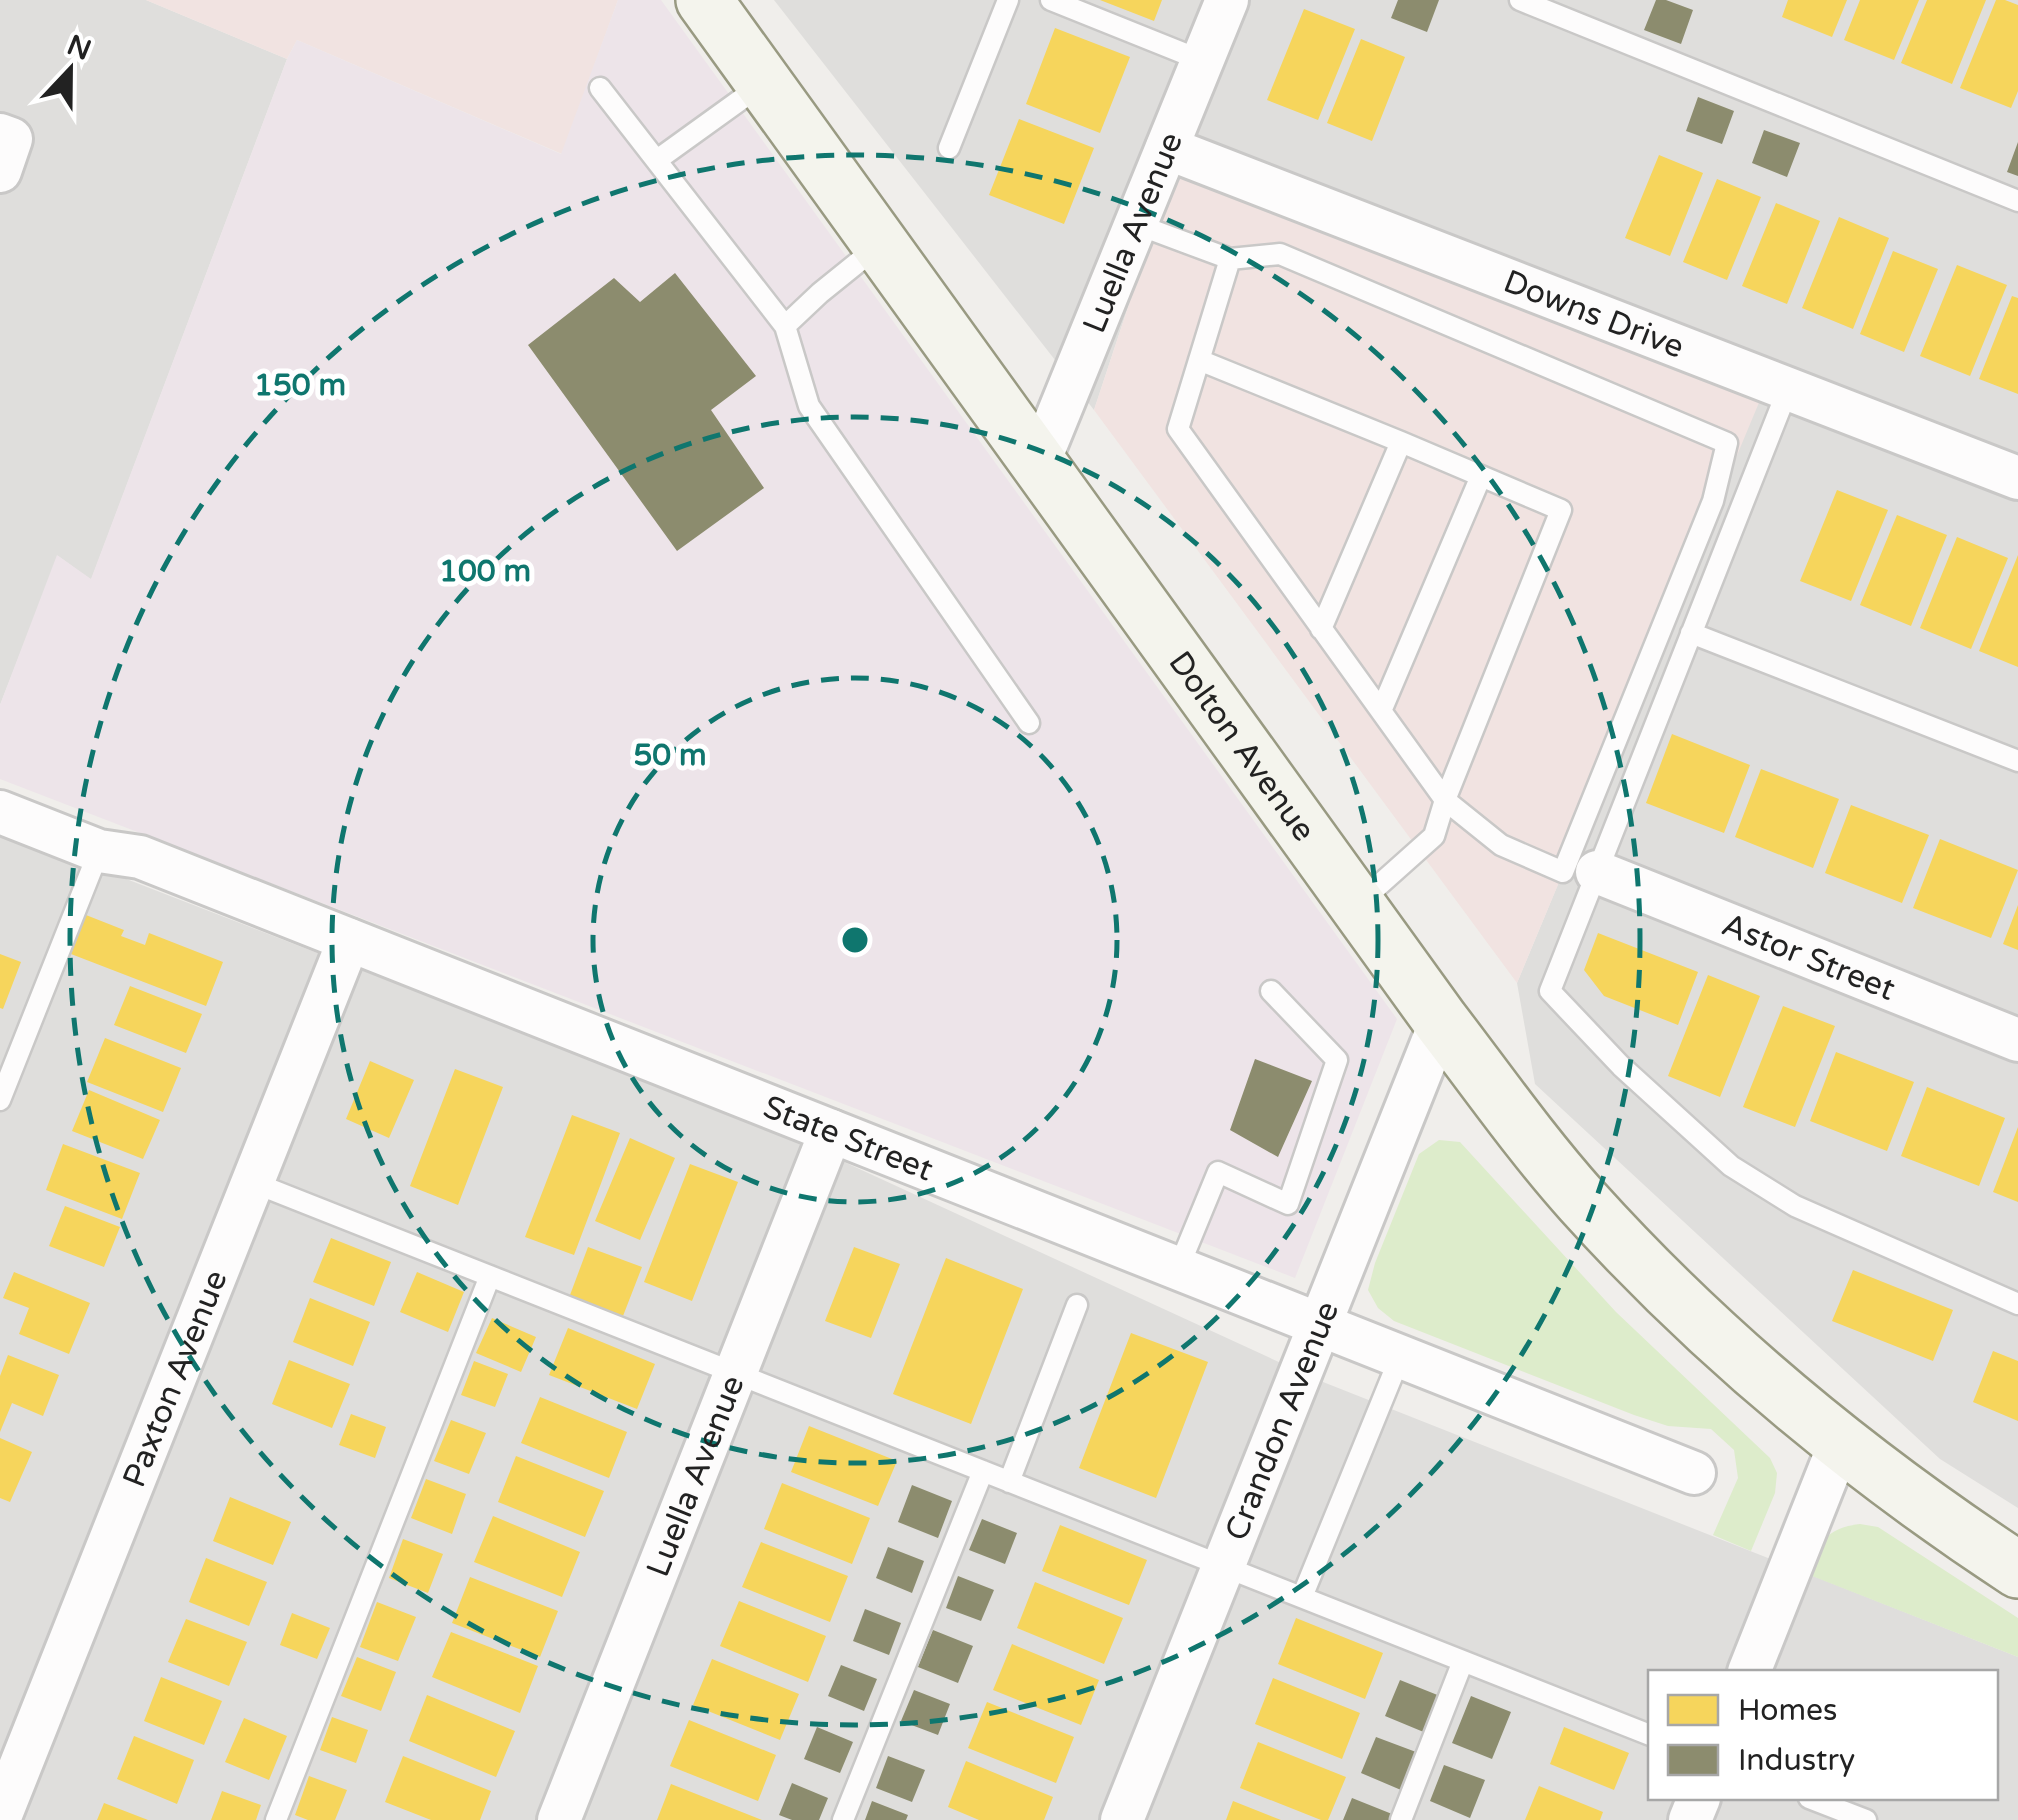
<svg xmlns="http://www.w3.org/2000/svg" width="2018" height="1820" font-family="'Varela Round',sans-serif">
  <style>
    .residential { fill: #dfdedc; fill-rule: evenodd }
    .commercial { fill: #f1e3e1 }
    .industrial { fill: #ede4e9 }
    .grass { fill: #ddeccb }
    .homes { fill: #f6d55c }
    .industry { fill: #8c8c6e }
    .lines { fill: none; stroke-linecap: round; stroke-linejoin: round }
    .lane-casing { stroke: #c9c8c7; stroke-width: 25 }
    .street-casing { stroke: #c9c8c7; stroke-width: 48 }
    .secondary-casing { stroke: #999a82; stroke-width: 60 }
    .lane { stroke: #fdfcfc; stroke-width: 20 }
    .street { stroke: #fdfcfc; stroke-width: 42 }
    .secondary { stroke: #f4f4ed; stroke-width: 55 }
    .ring { fill: none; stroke: #0f766e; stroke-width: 5; stroke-dasharray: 18 12 }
    .labels { text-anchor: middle; stroke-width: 10; stroke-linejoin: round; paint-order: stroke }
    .street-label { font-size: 32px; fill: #222; stroke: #fff }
    .centre { fill: #0f766e; stroke: #fff; stroke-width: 5 }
    .ring-label { font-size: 30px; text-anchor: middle; font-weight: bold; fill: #0f766e; stroke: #fff; stroke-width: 10; stroke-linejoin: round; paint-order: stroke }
  </style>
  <rect width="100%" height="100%" fill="#f0eeeb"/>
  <path class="residential" d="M0 0H146L287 59 91 580 58 556 0 705Z
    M774 0H2018V1508L1940 1459 1535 1084 1517 983 1762 393 1175 165 1094 410Z
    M0 830 779 1132 1318 1380 2018 1657V1820H0ZM1650 1672H1996V1798H1650Z"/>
  <path class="commercial" d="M146 0H618L562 154 297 40 287 59Z
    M1175 165 1763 393 1517 983 1094 410Z"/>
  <path class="industrial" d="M618 0H661L1397 1019 1295 1278 0 779V705L57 555 91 579 287 59 297 40 561 154Z"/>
  <path class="grass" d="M1439 1140 1460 1142 1616 1312 1770 1458 1777 1473 1775 1493 1751 1551 1713 1535 1738 1478 1734 1450 1711 1429 1668 1426 1634 1415 1394 1321 1378 1308 1368 1290 1375 1263 1419 1154Z
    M1860 1524 1878 1527 2018 1618V1657L1807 1574C1819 1543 1825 1528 1860 1524Z"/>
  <path class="homes" d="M1100 0H1162L1154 21Z
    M1788 0H1847L1832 37 1782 17Z
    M1860 0H1919L1894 60 1844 40Z
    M1927 0H1986L1952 84 1901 63Z
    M1996 0H2005L2018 5V91L2011 108 1960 88Z
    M1304 9 1355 29 1318 120 1267 100Z
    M1055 28 1130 57 1100 133 1026 104Z
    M1361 39 1405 57 1372 141 1327 123Z
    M1019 119 1094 148 1064 224 989 195Z
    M1659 155 1703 173 1670 256 1625 238Z
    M1717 179 1761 197 1727 280 1683 262Z
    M1776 203 1820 221 1787 304 1742 286Z
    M1839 217 1889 238 1853 329 1802 308Z
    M1893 251 1938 269 1904 352 1860 334Z
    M1957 265 2007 285 1970 376 1920 356Z
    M2012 296 2018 298V394L1979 379Z
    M1837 490 1888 510 1851 601 1800 581Z
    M1897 515 1947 535 1911 626 1860 605Z
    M1957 537 2008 558 1971 649 1920 628Z
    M2018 555V667L1979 651Z
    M1672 734 1750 765 1724 833 1646 803Z
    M1761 769 1839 799 1813 868 1735 837Z
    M1851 805 1929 835 1902 903 1825 873Z
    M1940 839 2018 870 1991 938 1913 908Z
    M2018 905V950L2003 944Z
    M86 915 124 930 121 936 145 945 149 933 223 962 206 1006 71 954Z
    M1598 933 1698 972 1678 1025 1604 996 1584 970Z
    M0 954 21 962 3 1009 0 1008Z
    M1708 975 1760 996 1720 1097 1668 1076Z
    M130 986 202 1014 186 1053 114 1025Z
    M1783 1006 1835 1026 1795 1127 1743 1107Z
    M105 1038 181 1068 163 1112 87 1082Z
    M1836 1052 1914 1082 1887 1151 1810 1121Z
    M370 1061 414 1080 389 1138 346 1119Z
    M455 1069 503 1087 458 1205 410 1186Z
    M1927 1087 2005 1118 1979 1186 1901 1156Z
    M89 1090 160 1120 143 1159 72 1131Z
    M572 1115 620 1133 574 1255 525 1237Z
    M2018 1127V1202L1993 1192Z
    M630 1138 675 1158 640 1240 595 1221Z
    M63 1144 140 1173 122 1219 46 1190Z
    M690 1164 738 1182 692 1301 644 1282Z
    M65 1206 120 1227 104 1267 49 1246Z
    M331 1238 391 1262 374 1306 313 1282Z
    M588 1247 642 1267 623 1316 570 1295Z
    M854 1247 900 1264 871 1338 825 1321Z
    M946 1258 1023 1289 971 1424 893 1394Z
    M1853 1270 1953 1310 1933 1361 1832 1321Z
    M14 1272 90 1303 69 1354 19 1334 29 1308 3 1298Z
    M417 1272 464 1292 448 1332 400 1312Z
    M310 1298 370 1322 353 1366 293 1342Z
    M492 1318 536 1337 521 1372 476 1353Z
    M568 1328 655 1364 637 1409 549 1375Z
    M1131 1333 1208 1362 1156 1498 1079 1468Z
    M1993 1351 2018 1361V1421L1973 1402Z
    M8 1355 59 1375 43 1416 12 1403 0 1432V1376Z
    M289 1360 350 1384 332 1428 272 1404Z
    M474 1361 508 1374 495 1407 461 1395Z
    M540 1397 627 1432 609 1478 521 1443Z
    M351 1414 386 1427 375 1458 339 1445Z
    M451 1420 486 1433 469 1474 434 1461Z
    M809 1426 897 1461 878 1506 791 1472Z
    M0 1438 32 1452 10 1502 0 1498Z
    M516 1456 604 1491 585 1537 498 1502Z
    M426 1479 466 1494 452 1534 411 1518Z
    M782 1483 870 1518 852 1564 764 1529Z
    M230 1497 291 1522 273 1565 213 1541Z
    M493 1516 580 1552 562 1597 474 1562Z
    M1060 1525 1147 1560 1129 1605 1042 1571Z
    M403 1539 443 1554 428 1593 389 1578Z
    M761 1542 848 1576 830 1622 742 1587Z
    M206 1558 267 1582 249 1626 189 1602Z
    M470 1577 558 1611 540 1657 452 1623Z
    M1035 1582 1123 1618 1104 1664 1017 1628Z
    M739 1601 826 1636 808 1682 720 1646Z
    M377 1602 416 1617 398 1661 360 1647Z
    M292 1613 330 1628 317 1659 280 1645Z
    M1296 1618 1383 1653 1365 1699 1278 1664Z
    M186 1619 247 1642 229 1686 168 1662Z
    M451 1632 538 1666 520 1713 432 1677Z
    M1012 1644 1099 1680 1081 1725 993 1690Z
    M357 1657 396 1672 381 1711 341 1696Z
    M712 1659 799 1694 780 1740 693 1705Z
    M161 1677 222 1701 204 1745 144 1721Z
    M1273 1678 1360 1713 1342 1759 1255 1724Z
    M427 1695 515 1731 496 1777 409 1741Z
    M987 1702 1074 1737 1056 1783 968 1748Z
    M332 1717 368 1730 356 1763 320 1750Z
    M244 1718 287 1736 269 1780 225 1762Z
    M689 1720 776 1755 758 1801 670 1766Z
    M1564 1727 1629 1753 1614 1790 1550 1764Z
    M134 1736 194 1760 177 1804 117 1779Z
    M1258 1742 1346 1777 1328 1820H1321L1240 1788Z
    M403 1756 491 1791 480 1820H431L385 1802Z
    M966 1761 1053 1797 1044 1820H979L948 1807Z
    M309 1776 347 1790 335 1820H308L295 1815Z
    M671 1784 762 1820H657Z
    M1539 1786 1603 1812 1600 1820H1525Z
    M222 1791 261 1805 256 1820H211Z
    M1233 1801 1281 1820H1226Z
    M104 1803 148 1820H97Z"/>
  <path class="industry" d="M1398 0H1439L1427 32 1391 18Z
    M1656 0H1666L1693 10 1681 44 1644 30Z
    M1698 97 1734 111 1722 144 1686 131Z
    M1764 130 1800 143 1787 177 1752 163Z
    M2018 142V176L2007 172Z
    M675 273 756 376 711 410 764 488 677 551 528 345 614 278 640 302Z
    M1255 1059 1312 1081 1278 1157 1230 1130Z
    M912 1485 952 1501 938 1538 898 1522Z
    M982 1519 1017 1533 1005 1564 969 1550Z
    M888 1547 924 1561 912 1593 876 1578Z
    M958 1576 994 1590 981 1621 946 1608Z
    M865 1609 901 1623 889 1655 853 1641Z
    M933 1630 973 1646 958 1683 918 1667Z
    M841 1665 877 1679 864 1711 828 1696Z
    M1400 1680 1440 1696 1426 1733 1385 1716Z
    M914 1690 950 1704 938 1735 901 1721Z
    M1471 1696 1511 1712 1492 1759 1452 1743Z
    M817 1727 853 1742 840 1773 804 1759Z
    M1376 1737 1416 1752 1401 1790 1361 1773Z
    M888 1756 925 1770 912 1802 876 1788Z
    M1444 1765 1485 1780 1470 1818 1430 1801Z
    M792 1783 828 1798 819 1820H792L779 1815Z
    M1352 1798 1392 1814 1390 1820H1343Z
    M872 1801 908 1815 906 1820H865Z"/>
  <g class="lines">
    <defs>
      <path id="lane" d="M1051 0 1203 61
        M1520 0 2018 201
        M600 88 785 326 820 293 877 247
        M949 148 1008 0
        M657 160 761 85
        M1136 224 1230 259 1178 429 1445 800 1434 836 1360 902
        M785 326 809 406 1029 723
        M1199 360 1401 442 1561 510 1445 800 1501 845 1563 872 1713 501 1727 443 1280 254 1230 259
        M1788 389 1550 991 1621 1066 1731 1166 1795 1206 2018 1304
        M1321 629 1401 442
        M1691 633 2018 761
        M1381 711 1481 476
        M0 1100 99 851
        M252 1182 1650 1735
        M1178 1269 1218 1172 1288 1204 1337 1060 1271 991
        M1009 1482 1077 1305
        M1302 1597 1400 1357
        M1809 1798 1866 1820
        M276 1820 490 1276
        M843 1820 983 1471
        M1401 1820 1463 1661"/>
      <g id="street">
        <path d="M0 135 11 139 0 171"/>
        <path id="s1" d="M1167 148 2018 478"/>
        <path id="s2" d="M1038 464 1227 0"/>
        <path id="s3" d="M0 812 99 851 140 857 1694 1473"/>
        <path id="s4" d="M1597 872 2018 1040"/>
        <path d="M1749 1672 1840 1443"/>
        <path id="s5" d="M0 1817 349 940"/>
        <path id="s6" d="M559 1820 831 1131"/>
        <path id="s7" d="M1122 1820 1441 1021"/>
        <path d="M1690 1820 1699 1798"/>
      </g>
      <g id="secondary">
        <path id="s8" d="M704 0 1441 1021C1487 1081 1531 1144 1582 1201 1710 1343 1858 1465 2018 1570"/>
      </g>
    </defs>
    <use href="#lane" class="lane-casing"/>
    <use href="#street" class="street-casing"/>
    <use href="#secondary" class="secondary-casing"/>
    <use href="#lane" class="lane"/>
    <use href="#street" class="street"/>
    <use href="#secondary" class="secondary"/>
  </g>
  <g class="ring">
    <circle cx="855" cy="940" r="262"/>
    <circle cx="855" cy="940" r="523"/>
    <circle cx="855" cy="940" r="785"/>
  </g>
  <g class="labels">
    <g class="street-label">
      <text dy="11" stroke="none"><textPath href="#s2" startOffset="250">Luella Avenue</textPath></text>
      <text dy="11" stroke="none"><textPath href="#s1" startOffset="458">Downs Drive</textPath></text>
      <text dy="11" stroke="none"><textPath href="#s8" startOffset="920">Dolton Avenue</textPath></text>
      <text dy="11" stroke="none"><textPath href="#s4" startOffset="228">Astor Street</textPath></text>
      <text dy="11" stroke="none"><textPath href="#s3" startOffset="910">State Street</textPath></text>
      <text dy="11" stroke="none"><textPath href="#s5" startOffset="472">Paxton Avenue</textPath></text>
      <text dy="11" stroke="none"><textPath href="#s7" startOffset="430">Crandon Avenue</textPath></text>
      <text dy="11" stroke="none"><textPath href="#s6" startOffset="370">Luella Avenue</textPath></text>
    </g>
  </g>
  <circle cx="855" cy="940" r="15" class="centre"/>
  <g class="ring-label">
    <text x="300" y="395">150 m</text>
    <text x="485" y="581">100 m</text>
    <text x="670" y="765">50 m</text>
  </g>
  <rect x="1648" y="1670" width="350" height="130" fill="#ffffff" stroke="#a7a7a7" stroke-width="2.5"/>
  <rect x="1668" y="1695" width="50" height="30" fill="#f6d55c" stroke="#a7a7a7" stroke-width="2.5"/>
  <text x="1738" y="1720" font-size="30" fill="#222222">Homes</text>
  <rect x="1668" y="1745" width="50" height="30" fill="#8c8c6e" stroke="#a7a7a7" stroke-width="2.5"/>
  <text x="1738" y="1770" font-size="30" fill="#222222">Industry</text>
  <g transform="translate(70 70) rotate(22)" stroke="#ffffff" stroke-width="8" paint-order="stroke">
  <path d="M0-8L18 38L0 25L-18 38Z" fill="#222222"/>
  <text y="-15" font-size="28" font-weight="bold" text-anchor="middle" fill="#222222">N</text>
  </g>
</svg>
